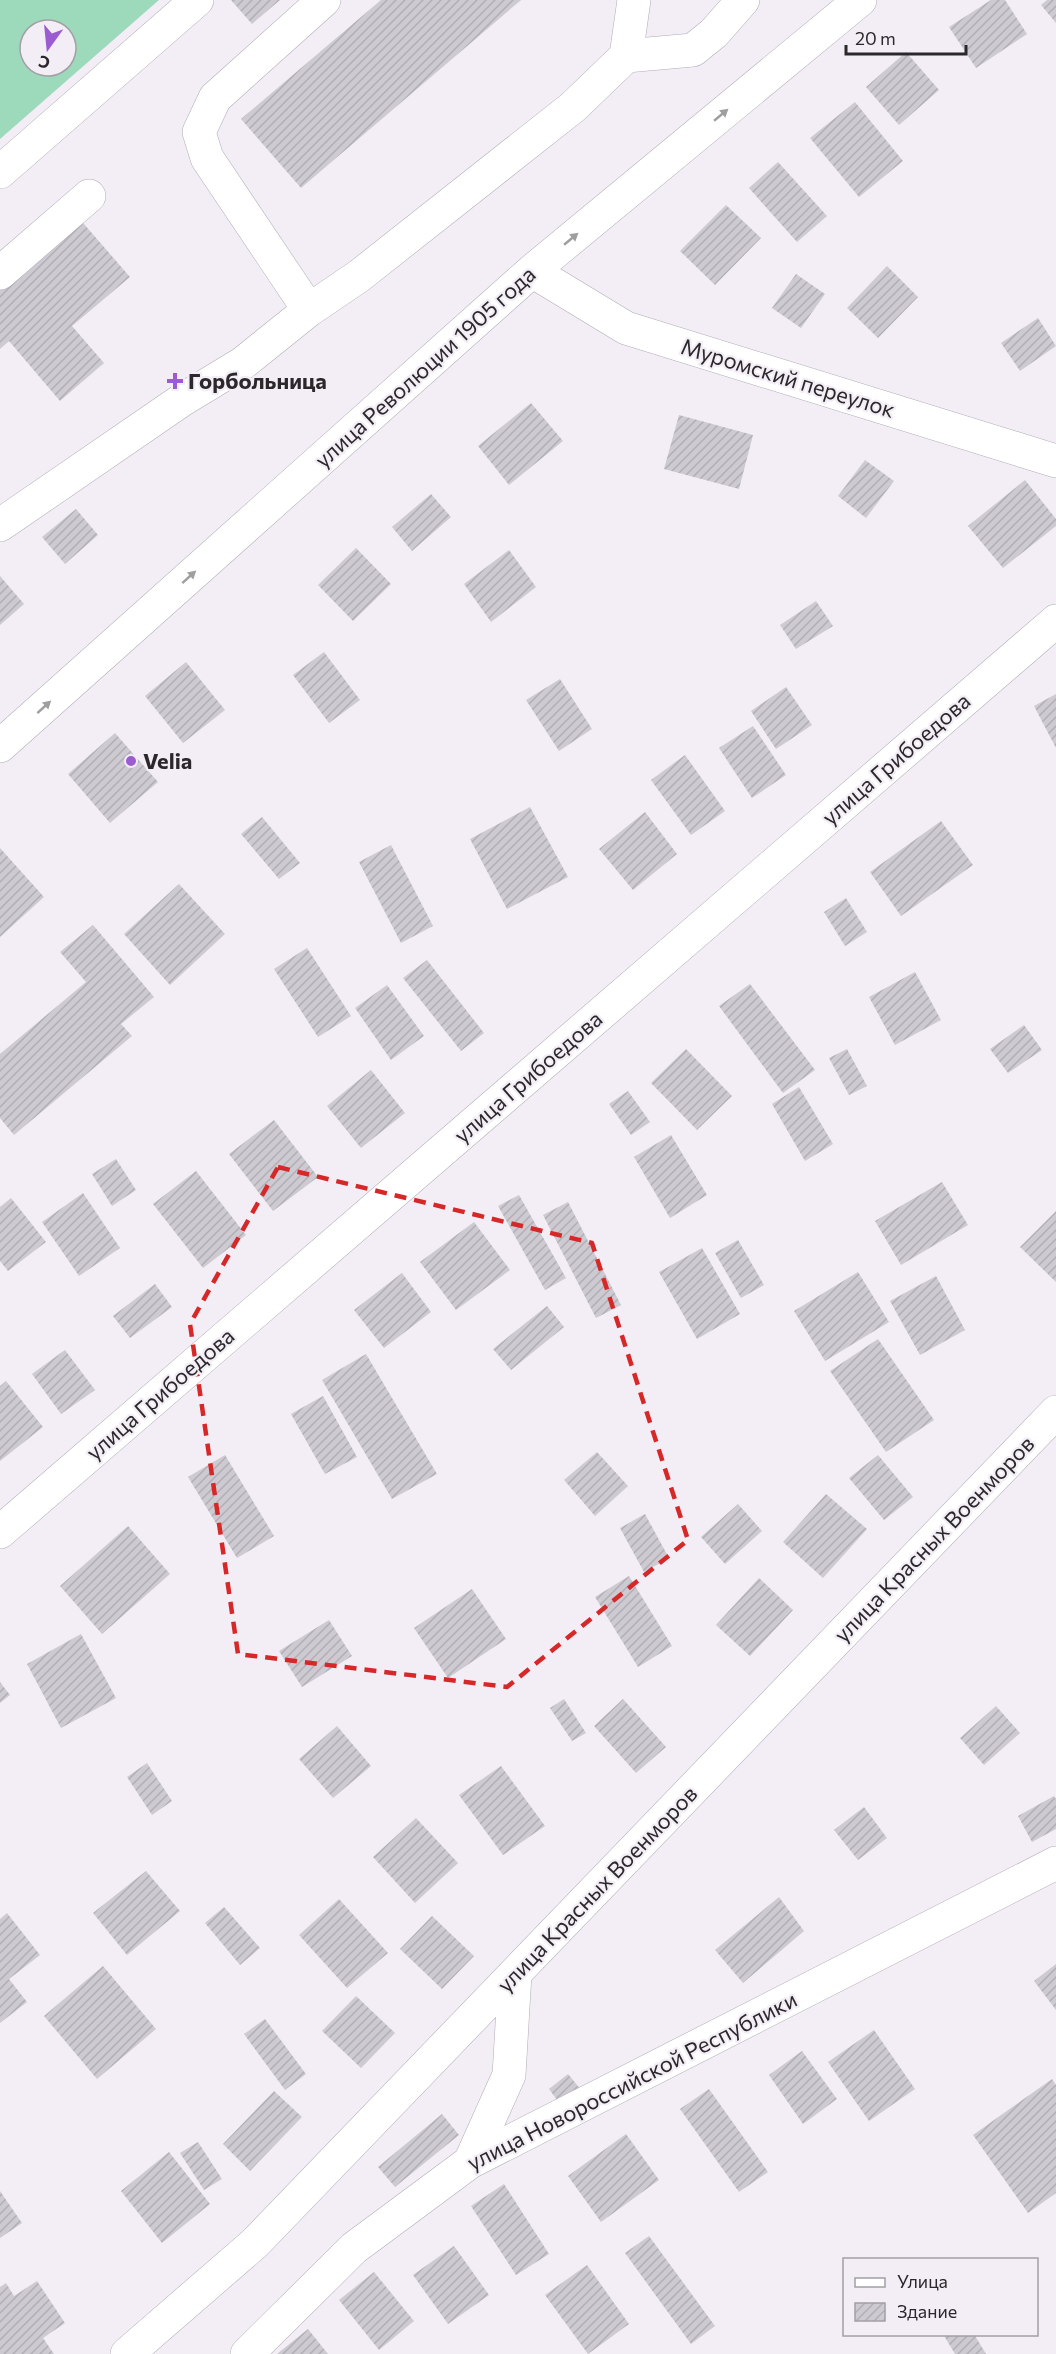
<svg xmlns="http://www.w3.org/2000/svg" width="1056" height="2354" font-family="Commissioner,sans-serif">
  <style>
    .grass { fill: #9ddabb; fill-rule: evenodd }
    .building { fill: url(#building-hatch) }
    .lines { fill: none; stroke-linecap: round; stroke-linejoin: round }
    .minor-casing { stroke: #b1acb4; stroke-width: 34 }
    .minor { stroke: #fff; stroke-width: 33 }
    .oneway { fill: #9f9ea0 }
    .marked { fill: none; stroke: #d62828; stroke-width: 4.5; stroke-dasharray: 12 8; stroke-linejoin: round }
    .poi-dot { fill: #9b5cd2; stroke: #f3eef6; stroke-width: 2 }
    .labels { text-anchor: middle; stroke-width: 4.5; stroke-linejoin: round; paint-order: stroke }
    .street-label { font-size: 22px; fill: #2a282b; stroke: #f3eef6 }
    .poi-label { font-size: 22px; font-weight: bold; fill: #2a282b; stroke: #f3eef6; text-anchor: start }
  </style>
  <defs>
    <pattern id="building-hatch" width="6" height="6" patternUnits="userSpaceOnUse" patternTransform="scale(1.5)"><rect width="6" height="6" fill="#cecad2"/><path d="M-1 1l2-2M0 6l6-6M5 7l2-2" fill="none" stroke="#b1aeb4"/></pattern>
  </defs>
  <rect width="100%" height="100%" fill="#f3eef6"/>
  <path class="grass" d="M0 0H159L0 139ZM30 30H66V66H30Z"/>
  <path class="building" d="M231 0H280L252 24Z
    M381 0H521L301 188 241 119Z
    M991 0H1005L1027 34 976 68 949 27Z
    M1047 0H1056V23L1041 5Z
    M906 52 939 90 899 125 866 87Z
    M855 102 903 161 859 197 810 138Z
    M778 162 827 216 797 242 749 188Z
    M726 205 761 238 715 285 680 251Z
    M77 216 130 277 72 326 104 363 60 401 9 341 0 349V282Z
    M887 266 918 297 878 338 847 308Z
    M796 274 825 294 801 328 772 308Z
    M1038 318 1056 346 1020 371 1001 343Z
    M531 403 563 441 509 485 478 446Z
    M679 415 753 435 739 489 664 469Z
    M865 460 894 481 866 518 838 496Z
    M1025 480 1056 519V526L1003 568 968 526Z
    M431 494 451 517 412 551 392 527Z
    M76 509 98 535 65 564 42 537Z
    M356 548 391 584 353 621 318 585Z
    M509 550 536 587 491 622 464 584Z
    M0 576 24 604 0 625Z
    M816 601 833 626 796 649 780 625Z
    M324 652 360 700 329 723 293 675Z
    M186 662 225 710 183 743 145 696Z
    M560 679 592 729 559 751 526 700Z
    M786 687 812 725 776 749 751 711Z
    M1056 694V748L1034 706Z
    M753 726 786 775 752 798 719 748Z
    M115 733 158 782 110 823 68 774Z
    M685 755 725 811 691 835 651 780Z
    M530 807 568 877 507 909 470 839Z
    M645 812 677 854 633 890 599 849Z
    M262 817 300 863 279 879 241 834Z
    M941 821 973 865 901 916 870 872Z
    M391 845 433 926 401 943 359 862Z
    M0 848 44 897 0 937Z
    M179 884 225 934 170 985 124 934Z
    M846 898 867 932 845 946 824 912Z
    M93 925 154 997 121 1024 132 1036 14 1135 0 1118V1054L86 982 60 952Z
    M307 948 351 1016 318 1037 274 969Z
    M427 960 484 1033 461 1051 403 978Z
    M915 972 941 1020 895 1045 869 997Z
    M750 984 815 1070 783 1093 719 1006Z
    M387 985 424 1036 391 1060 355 1008Z
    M1024 1025 1042 1050 1008 1073 990 1049Z
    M686 1049 732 1096 697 1130 651 1083Z
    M847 1049 867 1086 849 1095 829 1058Z
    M371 1070 405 1113 361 1148 327 1106Z
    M799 1087 833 1144 805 1161 772 1104Z
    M628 1091 650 1122 631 1135 609 1104Z
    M274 1120 318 1177 273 1211 229 1154Z
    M671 1135 707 1195 670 1218 634 1157Z
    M116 1159 136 1190 112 1206 92 1174Z
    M196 1171 246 1235 203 1268 153 1204Z
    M942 1182 968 1225 901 1265 875 1221Z
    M83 1193 120 1248 79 1276 42 1222Z
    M519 1195 566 1278 545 1290 498 1206Z
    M11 1198 46 1242 8 1271 0 1261V1207Z
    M568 1202 621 1305 596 1318 543 1215Z
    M1056 1211V1282L1020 1247Z
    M474 1222 510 1270 456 1310 420 1262Z
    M738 1240 764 1285 741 1298 715 1253Z
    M702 1248 740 1314 697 1339 659 1272Z
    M858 1272 889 1322 825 1361 794 1311Z
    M402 1273 431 1312 384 1348 354 1310Z
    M936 1276 965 1330 920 1355 890 1301Z
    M155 1284 172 1307 130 1338 113 1316Z
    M547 1306 564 1327 511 1370 493 1349Z
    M878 1339 934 1420 886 1452 830 1371Z
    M65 1350 95 1390 61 1414 32 1374Z
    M366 1354 437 1474 392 1499 322 1380Z
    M6 1381 43 1427 0 1461V1386Z
    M323 1396 357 1457 325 1474 291 1414Z
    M597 1452 628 1486 595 1516 564 1480Z
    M225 1455 274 1536 237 1558 188 1477Z
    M878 1455 913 1497 884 1520 849 1478Z
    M826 1494 867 1529 823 1578 783 1542Z
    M738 1504 762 1531 725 1564 701 1537Z
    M645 1514 669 1558 644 1572 620 1528Z
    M128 1526 170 1574 102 1634 60 1586Z
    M629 1576 672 1646 638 1667 595 1597Z
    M759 1578 793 1610 750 1656 716 1625Z
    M472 1589 506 1639 448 1678 414 1628Z
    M329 1620 352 1656 302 1687 279 1651Z
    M81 1634 116 1698 61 1728 27 1664Z
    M0 1682 10 1695 0 1703Z
    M564 1699 586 1733 572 1741 550 1708Z
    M623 1699 666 1747 636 1773 594 1726Z
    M996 1706 1020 1733 984 1765 960 1738Z
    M337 1726 371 1766 333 1798 299 1759Z
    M147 1763 172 1801 152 1815 127 1777Z
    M501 1766 545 1826 503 1855 459 1795Z
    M1054 1796 1056 1799V1829L1032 1842 1018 1816Z
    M864 1807 887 1838 858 1860 834 1830Z
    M416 1818 458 1863 415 1903 373 1857Z
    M146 1871 180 1911 127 1955 93 1913Z
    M779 1897 804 1931 743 1983 715 1950Z
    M339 1899 388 1953 347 1988 299 1935Z
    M224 1907 260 1948 240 1965 205 1923Z
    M7 1913 40 1955 9 1979 27 2002 0 2023V1919Z
    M432 1916 474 1956 442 1989 400 1949Z
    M1056 1964V2010L1034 1981Z
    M103 1966 156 2029 97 2079 44 2016Z
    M356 1996 395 2033 361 2068 322 2031Z
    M265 2019 306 2074 285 2090 244 2034Z
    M874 2030 915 2089 869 2121 828 2062Z
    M802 2051 837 2099 803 2124 769 2075Z
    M568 2074 582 2091 562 2107 549 2089Z
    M1052 2079 1056 2085V2193L1028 2213 973 2135Z
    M709 2089 768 2172 739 2192 680 2109Z
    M274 2091 302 2117 250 2171 223 2144Z
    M442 2114 459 2135 395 2187 378 2167Z
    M626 2134 659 2180 601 2222 568 2176Z
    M198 2142 222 2179 204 2190 180 2153Z
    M169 2152 210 2204 162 2243 121 2191Z
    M504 2184 549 2254 516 2275 471 2206Z
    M0 2191 22 2223 0 2238Z
    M649 2236 715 2326 691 2344 625 2253Z
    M454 2246 489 2295 448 2324 413 2275Z
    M587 2265 629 2324 588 2354 545 2295Z
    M374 2272 414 2321 379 2350 339 2300Z
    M37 2281 65 2323 43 2338 54 2354H0V2287L6 2283 14 2296Z
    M308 2329 328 2354H277Z
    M943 2334H974L986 2354H955Z"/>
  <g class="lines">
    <defs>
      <path id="minor" d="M626 56 693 50 714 33 743 0
        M0 172 197 0
        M532 271 626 328 1056 461
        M0 273 89 196
        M309 310 207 158 199 132 215 98 324 0
        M0 525 182 400 243 363 309 310 359 276 573 107 626 56 634 0
        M0 746 532 271 860 0
        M0 1532 1056 621
        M470 2162 509 2075 515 1974
        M127 2354 255 2243 1056 1412
        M247 2354 354 2248 470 2162 1056 1863"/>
    </defs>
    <use href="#minor" class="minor-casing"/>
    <use href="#minor" class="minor"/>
  </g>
  <defs><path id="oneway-solid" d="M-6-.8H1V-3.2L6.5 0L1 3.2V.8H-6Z" transform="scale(1.5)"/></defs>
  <g class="oneway">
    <use href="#oneway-solid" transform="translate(721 115) rotate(-40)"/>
    <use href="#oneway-solid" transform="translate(571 239) rotate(-40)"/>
    <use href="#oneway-solid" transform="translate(189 577) rotate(-42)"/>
    <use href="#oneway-solid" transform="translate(44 707) rotate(-42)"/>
  </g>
  <path class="marked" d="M278 1167 592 1243 688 1540 507 1687 238 1654 190 1324Z"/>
  <g class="poi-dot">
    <path d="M172 372h6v6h6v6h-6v6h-6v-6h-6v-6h6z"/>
    <circle cx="131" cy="761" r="6"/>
  </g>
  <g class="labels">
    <g class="street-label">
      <text transform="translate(425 367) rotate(-42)" y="8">улица Революции 1905 года</text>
      <text transform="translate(788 378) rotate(17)" y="8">Муромский переулок</text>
      <text transform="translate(896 759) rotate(-41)" y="8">улица Грибоедова</text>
      <text transform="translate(528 1077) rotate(-41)" y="8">улица Грибоедова</text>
      <text transform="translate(160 1394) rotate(-41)" y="8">улица Грибоедова</text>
      <text transform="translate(934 1539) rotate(-46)" y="8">улица Красных Военморов</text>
      <text transform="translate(597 1889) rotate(-46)" y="8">улица Красных Военморов</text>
      <text transform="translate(632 2081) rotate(-27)" y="8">улица Новороссийской Республики</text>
    </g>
    <g class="poi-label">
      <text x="188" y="389">Горбольница</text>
      <text x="143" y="769">Velia</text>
    </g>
  </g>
  <rect x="843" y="2258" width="195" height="78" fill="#f3eef6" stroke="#a39fa5" stroke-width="1.5"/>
  <rect x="855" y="2278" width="30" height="9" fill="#ffffff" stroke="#a39fa5" stroke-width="1.5"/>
  <text x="897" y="2288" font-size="18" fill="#2a282b">Улица</text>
  <rect x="855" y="2303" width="30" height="18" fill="url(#building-hatch)" stroke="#a39fa5" stroke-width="1.5"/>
  <text x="897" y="2318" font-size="18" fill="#2a282b">Здание</text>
  <g transform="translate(48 48) rotate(195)"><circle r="28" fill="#f3eef6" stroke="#a39fa5" stroke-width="1.5"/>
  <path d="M0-4.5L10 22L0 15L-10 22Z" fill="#9b5cd2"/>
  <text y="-9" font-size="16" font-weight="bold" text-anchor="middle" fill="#2a282b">С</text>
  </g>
  <path d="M846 45v9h120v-9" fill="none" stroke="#2a282b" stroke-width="3"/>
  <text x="855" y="45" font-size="18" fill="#2a282b" stroke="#f3eef6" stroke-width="4.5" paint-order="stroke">20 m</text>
</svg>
